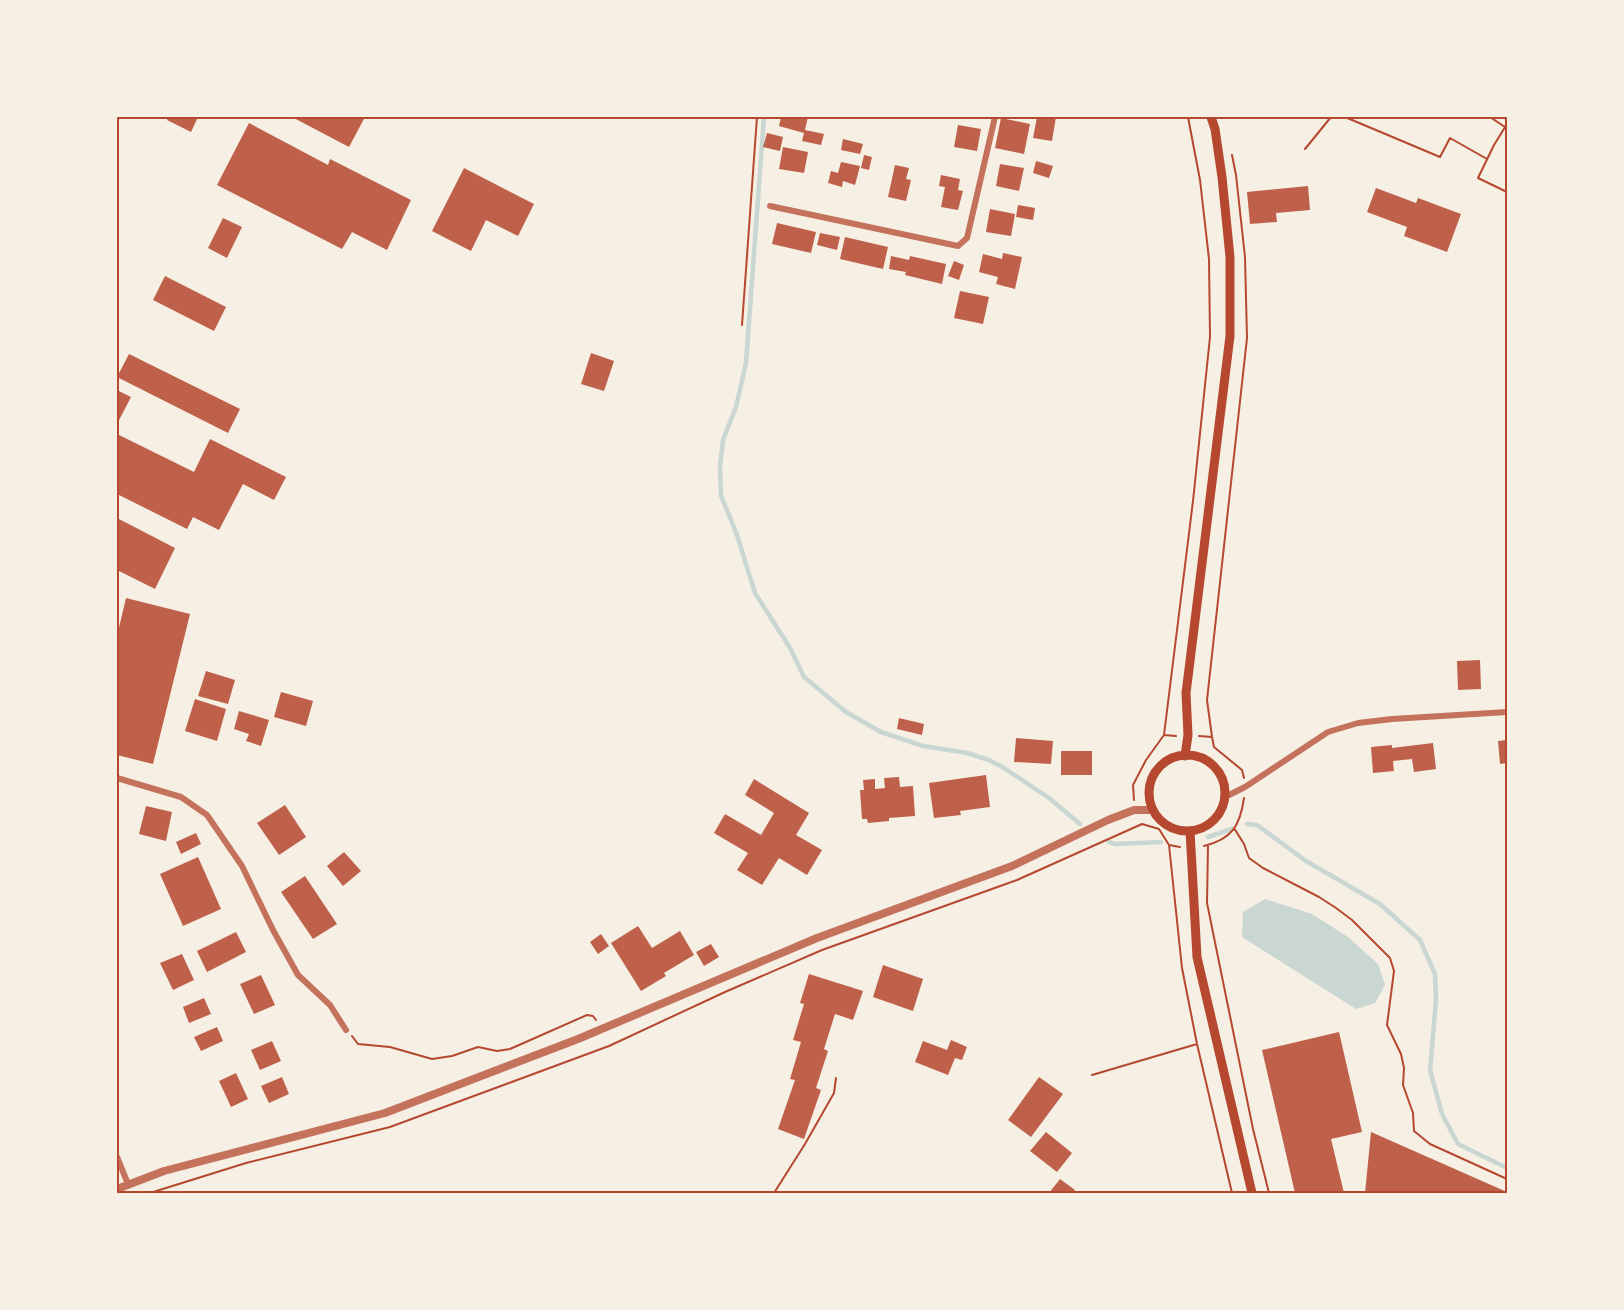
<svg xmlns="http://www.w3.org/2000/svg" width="1624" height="1310" font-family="Cabin,sans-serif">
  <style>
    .water { fill: #c9d6d2 }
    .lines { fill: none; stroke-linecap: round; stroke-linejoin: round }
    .stream { stroke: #c9d6d2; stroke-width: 4.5 }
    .building { fill: #bf614a }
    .path { stroke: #b5482f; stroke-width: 2 }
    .minor { stroke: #c5725c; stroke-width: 6 }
    .tertiary { stroke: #c5725c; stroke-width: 8 }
    .secondary { stroke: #b5482f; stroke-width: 9 }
    .neatline { fill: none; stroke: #b5482f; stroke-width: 2 }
  </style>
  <rect width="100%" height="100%" fill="#f6efe4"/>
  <path class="water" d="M1265 899 1312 914 1348 937 1378 964 1385 985 1375 1003 1356 1009 1242 937 1243 912Z"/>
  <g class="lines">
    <path class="stream" d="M764 117 746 363 736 407 723 440 720 466 721 496 736 532 755 593 790 648 804 677 846 712 881 732 923 746 967 753 989 760 1004 768 1049 798 1080 824
      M1247 824 1257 825 1306 861 1380 904 1420 940 1435 974 1436 1000 1430 1070 1442 1114 1458 1144 1507 1168
      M1208 837 1232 829
      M1109 842 1115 844 1161 842"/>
  </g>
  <path class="building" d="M168 117H198L191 132 167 120Z
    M292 117H365L349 147Z
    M781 117H808L805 130 824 134 821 145 802 141 804 133 779 126Z
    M1037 117H1056L1052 141 1033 138Z
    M1001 118 1030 124 1024 154 995 148Z
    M249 123 328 165 330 159 411 200 387 250 352 232 342 249 217 185Z
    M958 125 981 129 977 151 954 147Z
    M767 133 783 137 780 151 763 147Z
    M843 139 863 144 860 154 841 150Z
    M783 147 808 152 804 173 779 169Z
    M864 155 872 157 869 170 861 168Z
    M1036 161 1053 166 1049 178 1033 173Z
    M841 162 860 166 855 185 843 181 842 187 828 183 831 171 838 173Z
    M1000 164 1024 168 1019 191 996 186Z
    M895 165 909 168 906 179 911 180 906 201 888 197Z
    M464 168 534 204 518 236 486 220 471 251 432 231Z
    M941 175 960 179 958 190 963 191 958 210 941 207 945 187 939 186Z
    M1308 186 1310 210 1276 213 1277 222 1250 224 1247 192Z
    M1376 188 1416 203 1418 198 1461 214 1447 252 1404 236 1407 227 1367 212Z
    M1018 205 1035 208 1033 220 1016 217Z
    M990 209 1015 214 1011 236 986 232Z
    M223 218 242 227 227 258 208 248Z
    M777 223 816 232 811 253 772 244Z
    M820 233 840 237 837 250 817 245Z
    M845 237 888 247 883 269 840 259Z
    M1003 253 1022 257 1015 289 996 284 998 277 979 272 983 254 1002 259Z
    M891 256 909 260 910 256 946 264 942 284 905 275 906 272 889 269Z
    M954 261 964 265 959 280 948 276Z
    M165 276 226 307 214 331 153 300Z
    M960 291 989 297 983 324 954 318Z
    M591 353 614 361 604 391 581 384Z
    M129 354 240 409 228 433 117 377Z
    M117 390 131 397 117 424Z
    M117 434 194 472 210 439 286 477 274 500 243 484 219 530 193 517 187 529 117 494Z
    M117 518 175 548 155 589 117 570Z
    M126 598 190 614 153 764 117 755V636Z
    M1480 660 1481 689 1458 690 1457 661Z
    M206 671 235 680 228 704 198 696Z
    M281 692 313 701 306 726 274 717Z
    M195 699 226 709 217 741 185 731Z
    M239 711 269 720 261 746 246 741 249 734 234 729Z
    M899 718 924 724 922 735 897 729Z
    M1016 738 1053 741 1051 764 1014 762Z
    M1507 740V763L1500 764 1498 741Z
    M1433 743 1436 769 1414 772 1412 759 1393 761 1394 771 1373 773 1371 747 1392 745V748Z
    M1061 751H1092V775H1061Z
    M986 775 990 807 960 811 961 815 934 818 929 783Z
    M899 777 900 787 913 786 915 816 889 818V821L868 823 867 819H862L860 790H864L863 780 875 779V789L885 788 884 778Z
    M754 779 809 813 796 835 822 850 807 875 779 858 762 885 737 870 748 853 714 833 725 814 761 835 774 813 745 795Z
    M285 805 306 837 279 855 257 823Z
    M146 806 172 812 166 841 139 834Z
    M196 833 201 844 181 854 176 842Z
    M344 852 361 871 343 886 327 866Z
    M198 857 221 909 183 926 160 874Z
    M305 876 337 924 313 939 281 892Z
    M638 926 652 948 680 931 694 955 664 973 666 976 641 991 611 943Z
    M236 932 246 952 207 972 197 951Z
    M601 934 609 946 598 954 590 942Z
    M711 944 719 957 704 966 696 952Z
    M182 954 194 980 173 990 160 963Z
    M883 965 923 979 913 1011 873 997Z
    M809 974 863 991 853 1020 835 1014 824 1049 828 1051 816 1088 821 1090 804 1139 778 1129 795 1080 790 1079 801 1042 793 1040 804 1004 800 1003Z
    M261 975 275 1005 254 1014 240 984Z
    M204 998 211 1014 189 1023 183 1007Z
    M217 1027 223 1041 201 1051 194 1037Z
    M1339 1032 1362 1132 1331 1139 1344 1193H1295L1262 1050Z
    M951 1040 967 1047 962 1060 955 1058 948 1075 915 1062 923 1041 947 1050Z
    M272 1041 281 1061 260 1070 251 1050Z
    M236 1073 248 1099 231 1107 219 1081Z
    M282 1077 289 1094 269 1103 261 1086Z
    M1039 1077 1063 1094 1031 1137 1008 1120Z
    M1046 1132 1072 1153 1057 1172 1030 1151Z
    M1371 1132 1507 1192V1193H1365Z
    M1060 1179 1075 1190 1073 1193H1049Z"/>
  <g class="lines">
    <path class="path" d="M1345 117 1440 157 1450 138 1487 159
      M1490 117 1505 127
      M1507 124 1494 145 1478 178 1507 192
      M1305 149 1331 117
      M1232 155 1236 175 1245 257 1247 338 1207 700 1212 737 1214 747 1242 770 1244 778
      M742 325 757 117
      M1164 735 1176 736
      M1199 736 1212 737
      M1134 800 1133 785 1146 760 1164 735 1193 501 1210 337 1209 259 1200 180 1188 117
      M1234 828 1244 844 1249 858 1263 868 1319 897 1336 908 1352 920 1390 958 1394 971 1387 1025 1401 1054 1404 1068 1403 1085 1413 1113 1414 1131 1430 1144 1507 1179
      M1169 845 1180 847
      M1204 846C1232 839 1240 826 1244 798
      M1208 846 1207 903 1253 1129 1269 1193
      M352 1036 358 1044 390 1047 432 1059 452 1056 478 1047 497 1051 510 1049 587 1015 593 1016 596 1020
      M1092 1075 1197 1044
      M150 1193 246 1163 390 1127 609 1046 725 992 822 950 1017 880 1142 824 1159 829 1169 845 1182 968 1197 1044 1232 1193
      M774 1193 805 1144 834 1093 836 1078"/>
    <path class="minor" d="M770 206 958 246 967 238 995 117
      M117 778 181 797 207 815 242 866 273 930 298 975 330 1005 346 1030
      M1225 797 1245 787 1328 732 1358 723 1392 719 1507 712
      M117 1157 128 1184"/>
    <path class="tertiary" d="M117 1189 164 1171 385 1113 578 1039 817 938 1012 866 1108 820 1134 810H1153"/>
    <path class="secondary" d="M1149 793a38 38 0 1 1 76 0a38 38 0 1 1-76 0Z
      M1185 756 1188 735 1186 693 1190 661 1230 336V257L1222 177 1215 129 1211 117
      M1190 831 1197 957 1252 1193"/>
  </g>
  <rect width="1624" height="1310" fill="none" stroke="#f6efe4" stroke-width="237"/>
  <rect x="118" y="118" width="1388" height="1074" class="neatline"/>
</svg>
